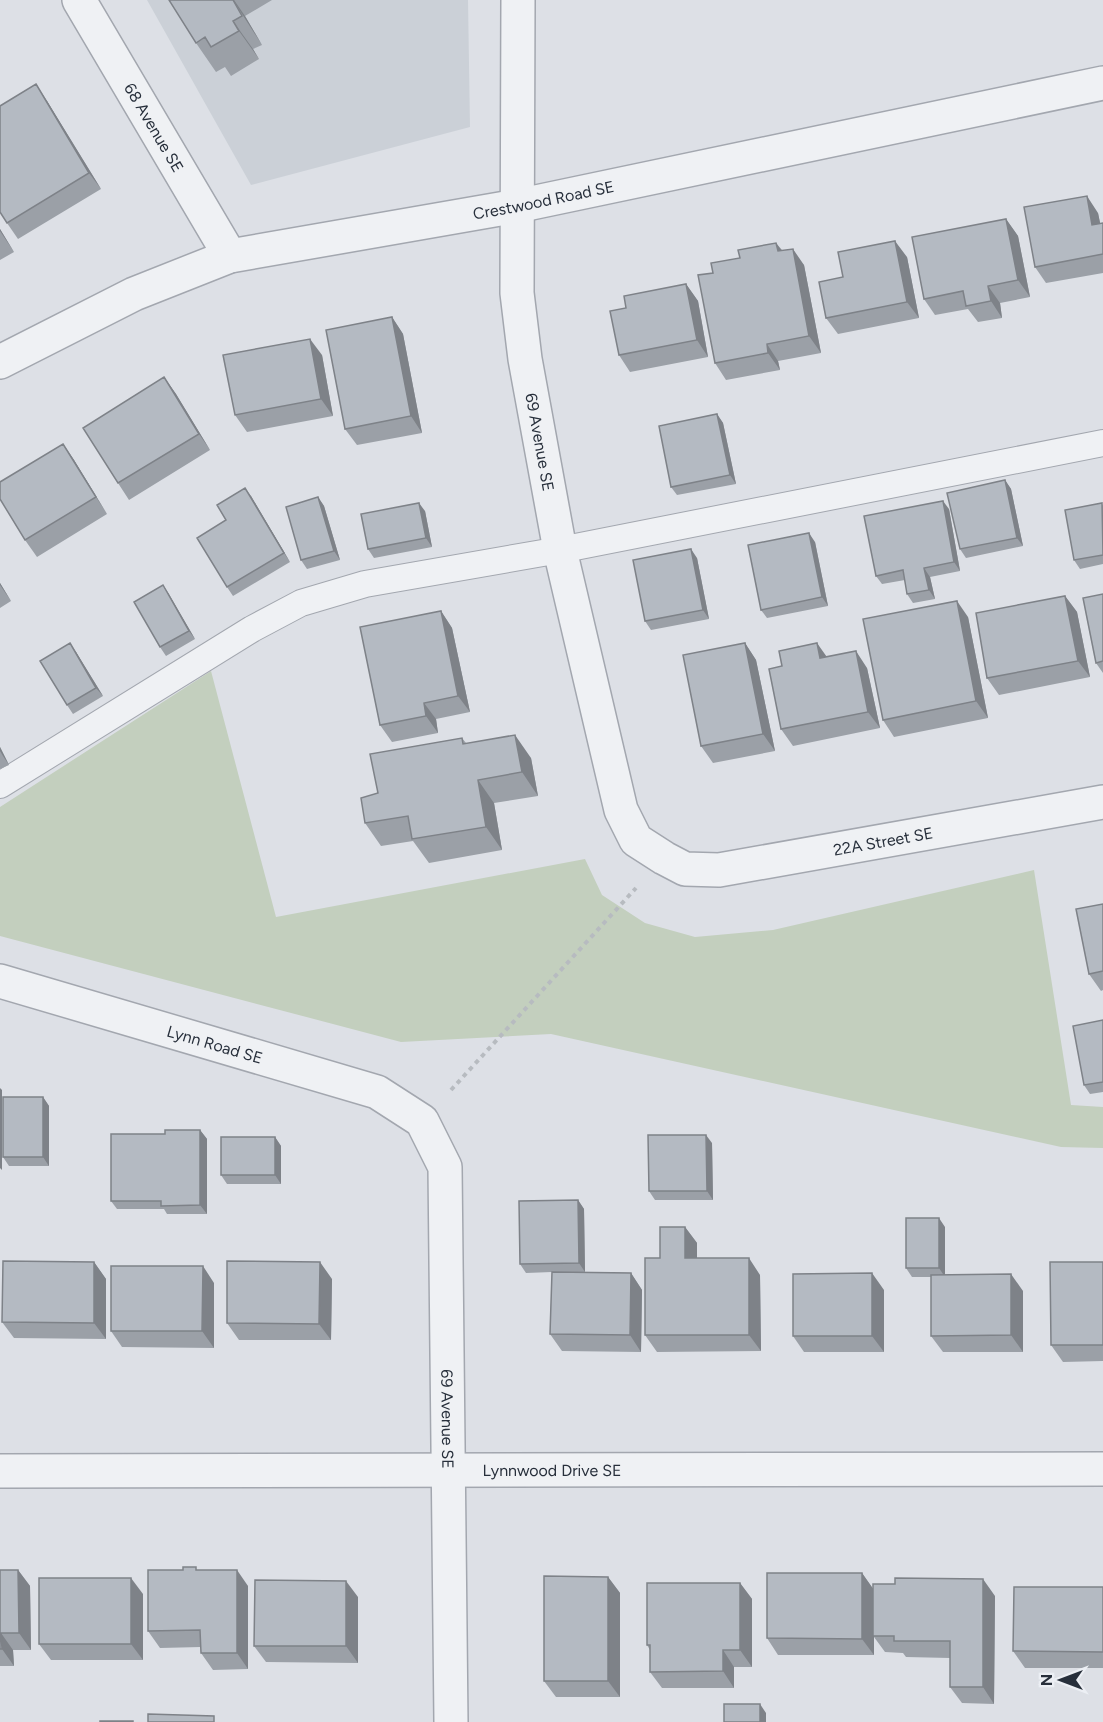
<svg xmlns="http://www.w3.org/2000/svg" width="1103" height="1722" font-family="Figtree,sans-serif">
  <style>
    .built { fill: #cbd0d7 }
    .green { fill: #c3cfbe }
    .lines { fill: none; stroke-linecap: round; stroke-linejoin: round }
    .lane-casing { stroke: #a3a7af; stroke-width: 28 }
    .street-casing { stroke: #a3a7af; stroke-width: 36 }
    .path { stroke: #b7bbc0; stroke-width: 4; stroke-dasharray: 4.5 4.5; stroke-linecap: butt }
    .lane { stroke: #eff1f4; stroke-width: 26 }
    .street { stroke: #eff1f4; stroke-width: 33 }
    .wall { fill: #9ba0a7 }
    .shaded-wall { fill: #7e8288 }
    .building { fill: #b4bac2; stroke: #7e8288; stroke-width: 1.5 }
    .labels { text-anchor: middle; stroke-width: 4.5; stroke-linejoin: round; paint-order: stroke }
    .street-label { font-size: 16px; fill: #272f3b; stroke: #eceff4 }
  </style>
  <rect width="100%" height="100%" fill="#dde0e6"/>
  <path class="built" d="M147 0H468L470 127 251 185Z"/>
  <path class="green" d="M211 671 276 917 585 859 602 895 645 923 695 937 773 930 1034 870 1071 1105 1103 1107V1148L1061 1147 551 1034 401 1042 0 936V807Z"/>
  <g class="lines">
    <defs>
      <path id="lane" d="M0 785 252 629 301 603 365 584 560 550 1103 443"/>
      <g id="street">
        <path id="s1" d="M79 0 230 256"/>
        <path id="s2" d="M518 0 517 293 525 359 560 550 621 810 636 840 664 858 685 869 719 870 1103 802"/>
        <path id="s3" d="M0 362 134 294 230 256 517 206 1103 83"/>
        <path id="s4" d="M0 981 377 1092 422 1121 445 1167 451 1722"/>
        <path id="s5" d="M0 1471 1103 1469"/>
      </g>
    </defs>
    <use href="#lane" class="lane-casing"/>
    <use href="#street" class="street-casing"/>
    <path class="path" d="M451 1090 636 888"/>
    <use href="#lane" class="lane"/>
    <use href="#street" class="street"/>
  </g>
  <path class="wall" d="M169 0H272L245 16 262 45 253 49 259 59 231 76 225 67 216 72 196 43Z
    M47 101 101 189 18 239 7 223Z
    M1098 213 1100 223H1103V273L1046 283 1035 267Z
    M1006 219 1018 236 1030 297 1000 303 1002 318 978 322 968 309 935 315 924 299Z
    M0 229 14 252 0 260Z
    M776 243 782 250 804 265 821 353 778 361 780 370 726 380 715 363 713 273 740 258Z
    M907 257 919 318 838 334 826 318 843 277Z
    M686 284 698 301 708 357 630 372 619 355Z
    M392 317 403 334 422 433 357 445 345 429Z
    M322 355 333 416 247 432 235 415Z
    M164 377 176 394 210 450 129 500 118 483Z
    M717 414 723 423 736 484 677 495 671 487Z
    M63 444 74 460 107 514 37 557 25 540Z
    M1005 480 1011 489 1023 546 966 558 960 549Z
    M251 496 290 562 233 596 227 587 226 520Z
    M318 497 324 506 340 560 307 569 301 560Z
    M1103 504V564L1080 569 1074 560Z
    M949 509 960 571 930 577 935 599 913 603 907 594 905 580 882 584 876 576Z
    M425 511 432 547 374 558 368 549Z
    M815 542 828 606 767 618 761 610Z
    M697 558 709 619 651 630 645 621Z
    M0 583 11 601 0 608Z
    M163 585 195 639 166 656 160 647Z
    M1103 594V673L1096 663Z
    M1065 596 1077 612 1090 677 999 695 987 678Z
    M441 611 452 628 470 712 436 719 438 733 392 742 380 725Z
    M968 617 988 718 894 737 883 720Z
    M745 643 756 660 775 751 713 763 701 746Z
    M76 652 103 696 73 714 67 705Z
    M827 657 867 668 880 728 793 746 781 729Z
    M462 738 466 743 531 758 538 796 494 803 502 850 429 863 413 841 381 846 365 823 378 793Z
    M0 747 9 765 0 769Z
    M1103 904V990L1101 991 1089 974Z
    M1103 1020V1092L1090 1094 1084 1085Z
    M43 1097 49 1106V1166H9L3 1157Z
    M200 1130 207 1139V1214H167L164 1209H117L111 1201 165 1134Z
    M275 1137 281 1146V1184H227L221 1175Z
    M712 1143 713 1200H655L649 1191Z
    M578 1200 584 1209 585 1272H553L631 1273 642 1290 641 1352 562 1351 550 1334 552 1272 526 1273 520 1264Z
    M685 1227 697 1243V1258L760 1275 761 1351 657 1352 645 1335 660 1258Z
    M945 1227V1275L1023 1291V1352H943L931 1336V1277H912L906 1268Z
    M94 1262 106 1279V1339L14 1338 2 1322Z
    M1103 1262V1361L1063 1362 1051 1345Z
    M332 1279 331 1340H239L227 1323Z
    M214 1283V1348L122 1347 111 1331Z
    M884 1290V1352H804L793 1336Z
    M0 1570H18L30 1586 31 1650H13L14 1666H0Z
    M198 1570 248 1586V1669L213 1670 201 1653V1647L160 1648 148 1631Z
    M862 1573 873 1589 995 1596 994 1704 962 1703 950 1687V1658L906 1657 903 1653 885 1652 874 1637V1655H778L767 1638Z
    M608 1577 620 1593V1697H556L544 1681Z
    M740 1583 752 1599V1667H734V1688H662L650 1672V1650L647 1645Z
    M1103 1587V1668H1025L1013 1651Z
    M143 1594V1660H51L39 1644Z
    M358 1597V1663L266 1662 254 1646Z"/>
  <path class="shaded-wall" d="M233 0H234L245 16 262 45Z
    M233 21 253 49 259 59 239 31Z
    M36 84 47 101 101 189 89 173Z
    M1087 196 1098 213 1103 237 1092 225Z
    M1006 219 1018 236 1030 297 1018 280Z
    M0 229 14 252 0 231Z
    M895 241 907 257 919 318 907 302Z
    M776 243 788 259 778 251Z
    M793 249 804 265 821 353 809 336Z
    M686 284 698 301 708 357 697 340Z
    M988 286 1000 303 1002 318 991 301Z
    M392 317 403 334 422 433 411 416Z
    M310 339 322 355 333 416 321 399Z
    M767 344 778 361 780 370 768 353Z
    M164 377 176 394 210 450 199 434Z
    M717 414 723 423 736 484 730 475Z
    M63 444 74 460 107 514 96 497Z
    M1005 480 1011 489 1023 546 1017 538Z
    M245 488 251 496 290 562 284 553Z
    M318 497 324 506 340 560 334 551Z
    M943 501 949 509 960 571 954 562Z
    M419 503 425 511 432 547 426 538Z
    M809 533 815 542 828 606 822 597Z
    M691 549 697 558 709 619 703 610Z
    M924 568 930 577 935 599 929 590Z
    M0 583 11 601 0 585Z
    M163 585 169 594 195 639 189 631Z
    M1065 596 1077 612 1090 677 1078 661Z
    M957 601 968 617 988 718 976 701Z
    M441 611 452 628 470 712 458 696Z
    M70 643 76 652 103 696 96 688Z
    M745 643 756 660 775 751 763 734Z
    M817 643 829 660 820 658Z
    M856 651 867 668 880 728 868 712Z
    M424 703 436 719 438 733 426 716Z
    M515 735 531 758 538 796 522 772Z
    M0 747 9 765 3 756 0 751Z
    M478 780 494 803 502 850 486 827Z
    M0 1088 2 1090V1170L0 1168Z
    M43 1097 49 1106V1166L43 1157Z
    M200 1130 207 1139V1214L200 1205Z
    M706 1135 712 1143 713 1200 707 1191Z
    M275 1137 281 1146V1184L275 1175Z
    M578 1200 584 1209 585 1272 579 1263Z
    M939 1218 945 1227V1277L939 1268Z
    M685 1227 697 1243V1275L685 1258Z
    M749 1258 760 1275 761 1351 749 1335Z
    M94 1262 106 1279V1339L94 1323Z
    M320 1262 332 1279 331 1340 319 1324Z
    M203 1266 214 1283V1348L202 1331Z
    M631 1273 642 1290 641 1352 630 1335Z
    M872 1273 884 1290V1352L872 1336Z
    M1011 1274 1023 1291V1352L1011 1335Z
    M18 1570 30 1586 31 1650 19 1633Z
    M237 1570 248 1586V1669L237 1653Z
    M862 1573 874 1590V1655L862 1639Z
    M608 1577 620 1593V1697L608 1681Z
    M131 1578 143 1594V1660L131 1644Z
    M983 1579 995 1596 994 1704 983 1687Z
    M346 1581 358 1597V1663L346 1646Z
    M740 1583 752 1599V1667L740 1650Z
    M1 1633 13 1650 14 1666 2 1649Z
    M723 1650 734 1667V1688L723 1671Z
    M760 1704 766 1713V1722H760Z"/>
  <path class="building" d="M169 0H233L242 16 233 21 239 31 211 47 205 37 196 43Z
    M36 84 89 173 7 223 0 212V106Z
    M1087 196 1092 225 1103 223V254L1035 267 1024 207Z
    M1006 219 1018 280 988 286 991 301 966 306 963 291 924 299 912 237Z
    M895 241 907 302 826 318 819 282 843 277 838 252Z
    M776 243 778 251 793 249 809 336 767 344 768 353 715 363 698 275 713 273 711 263 740 258 738 250Z
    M686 284 697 340 619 355 610 311 626 308 624 296Z
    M392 317 411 416 345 429 326 330Z
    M310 339 321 399 235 415 223 355Z
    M164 377 199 434 118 483 83 428Z
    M717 414 730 475 671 487 659 426Z
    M63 444 96 497 25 540 0 499V482Z
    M1005 480 1017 538 960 549 947 493Z
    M245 488 284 553 227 587 197 538 226 520 217 505Z
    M318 497 334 551 301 560 286 507Z
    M943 501 954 562 924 568 929 590 907 594 903 570 876 576 864 516Z
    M419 503 426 538 368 549 361 514Z
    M1102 503 1103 555 1074 560 1065 510Z
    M809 533 822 597 761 610 748 545Z
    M691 549 703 610 645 621 633 560Z
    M163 585 189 631 160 647 134 602Z
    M1103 594V661L1096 663 1083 598Z
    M1065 596 1078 661 987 678 976 613Z
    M957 601 976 701 883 720 863 619Z
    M441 611 458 696 424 703 426 716 380 725 360 627Z
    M70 643 96 688 67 705 40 661Z
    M745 643 763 734 701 746 683 655Z
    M817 643 820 658 856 651 868 712 781 729 769 669 782 666 779 651Z
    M515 735 522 772 478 780 486 827 412 839 408 816 365 823 361 798 378 793 370 754 462 738 463 744Z
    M1103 904V971L1089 974 1076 909Z
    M1103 1020V1082L1084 1085 1073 1026Z
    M3 1097H43V1157H3Z
    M165 1130H200V1205L161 1206V1201H111V1134H165Z
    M648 1135H706L707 1191H649Z
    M221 1137H275V1175H221Z
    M578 1200 579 1263 520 1264 519 1201Z
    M906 1218H939V1268H906Z
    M660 1227H685V1258H749V1335H645V1258H660Z
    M3 1261 94 1262V1323L2 1322Z
    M227 1261 320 1262 319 1324 227 1323Z
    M1050 1262H1103V1345H1051Z
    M111 1266H203L202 1331H111Z
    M552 1272 631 1273 630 1335 550 1334Z
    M872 1273V1336H793V1274Z
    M1011 1274V1335L931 1336V1275Z
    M183 1567H196V1570H237V1653H201L200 1630 148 1631V1570H183Z
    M0 1570H18L19 1633H1L2 1649H0Z
    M767 1573H862V1639L767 1638Z
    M544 1576 608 1577V1681H544Z
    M39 1578H131V1644H39Z
    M895 1578 983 1579V1687H950V1641H894V1636H873V1584H895Z
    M255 1580 346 1581V1646H254Z
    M647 1583H740V1650H723V1671L650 1672V1645H647Z
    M1014 1587H1103V1652L1013 1651Z
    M724 1704H760V1722H724Z
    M148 1714 214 1716V1722H148Z
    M100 1721H133V1722H100Z"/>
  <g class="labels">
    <g class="street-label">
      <text dy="6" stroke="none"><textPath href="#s1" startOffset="148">68 Avenue SE</textPath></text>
      <text dy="6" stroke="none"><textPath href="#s3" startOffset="572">Crestwood Road SE</textPath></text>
      <text dy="6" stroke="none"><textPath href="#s2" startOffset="444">69 Avenue SE</textPath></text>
      <text dy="6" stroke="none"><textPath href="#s2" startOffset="1112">22A Street SE</textPath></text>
      <text dy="6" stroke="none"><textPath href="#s4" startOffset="224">Lynn Road SE</textPath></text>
      <text dy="6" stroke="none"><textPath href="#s4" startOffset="750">69 Avenue SE</textPath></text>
      <text dy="6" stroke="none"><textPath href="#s5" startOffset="552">Lynnwood Drive SE</textPath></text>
    </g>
  </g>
  <g transform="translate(1061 1680) rotate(270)" stroke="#eceff4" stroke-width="4.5" paint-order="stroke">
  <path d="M0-4.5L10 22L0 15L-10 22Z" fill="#272f3b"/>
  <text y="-9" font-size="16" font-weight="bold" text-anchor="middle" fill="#272f3b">N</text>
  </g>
</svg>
